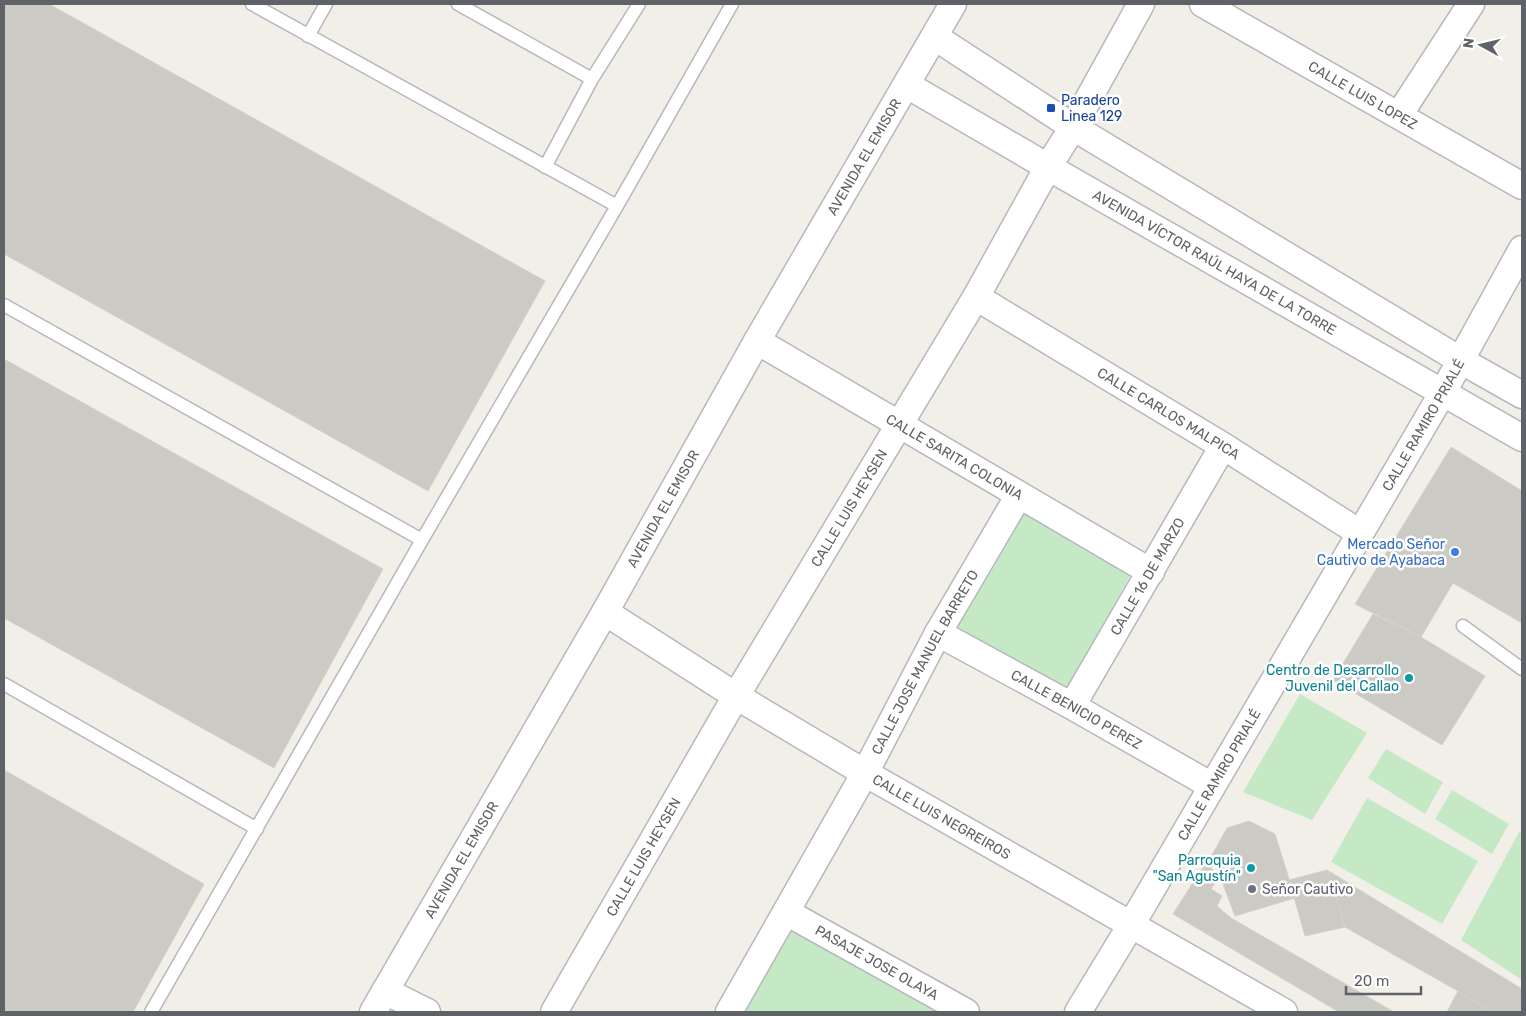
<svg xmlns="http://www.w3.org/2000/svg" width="1526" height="1016" font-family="Rubik,sans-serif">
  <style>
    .green { fill: #c5e8c5 }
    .building { fill: #cccac5; stroke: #d6d1c6 }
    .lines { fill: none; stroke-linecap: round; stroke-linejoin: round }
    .service-casing { stroke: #b5b8bc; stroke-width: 15 }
    .minor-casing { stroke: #b5b8bc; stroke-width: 29 }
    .service { stroke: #fff; stroke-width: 12 }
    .minor { stroke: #fff; stroke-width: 26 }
    .transit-dot { fill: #1a4fb4; stroke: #fff; stroke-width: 2 }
    .shop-dot { fill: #3f7fe0; stroke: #fff; stroke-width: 2 }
    .culture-dot { fill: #0f9aa8; stroke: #fff; stroke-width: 2 }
    .worship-dot { fill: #6b7280; stroke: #fff; stroke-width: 2 }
    .labels { text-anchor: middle; stroke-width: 5; stroke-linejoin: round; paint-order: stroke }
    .street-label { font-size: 14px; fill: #5f6368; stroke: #fff }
    .transit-label { font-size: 14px; fill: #164399; stroke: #fff; text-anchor: start }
    .shop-label { font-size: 14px; fill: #366cbe; stroke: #fff; text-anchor: end }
    .culture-label { font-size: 14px; fill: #0d838f; stroke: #fff; text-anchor: end }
    .worship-label { font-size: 14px; fill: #5b616d; stroke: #fff; text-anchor: start }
  </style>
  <rect width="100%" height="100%" fill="#f1efe8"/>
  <path class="green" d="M1017 509 1131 574 1064 695 946 629Z
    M1300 694 1367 733 1312 820 1243 792Z
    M1386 749 1443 782 1425 814 1368 778Z
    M1452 790 1509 824 1492 854 1435 819Z
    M1367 798 1478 861 1442 924 1331 862Z
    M1519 832 1522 834V980L1461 940Z
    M787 917 953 1012H733Z"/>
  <path class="building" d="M4 4H49L545 281 428 491 4 254Z
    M4 359 383 569 274 768 4 618Z
    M1451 447 1522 491V515L1520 519 1522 520V623L1453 583 1421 637 1355 604Z
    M1373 614 1421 637 1485 676 1442 745 1333 680Z
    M4 770 204 884 133 1012H4Z
    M1249 821 1275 834 1295 898 1235 916 1212 855 1227 828Z
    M1208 859 1216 881 1211 889 1222 896 1217 906 1231 918 1394 1012H1339L1173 914Z
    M1327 870 1345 927 1305 936 1289 880Z
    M1327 870 1522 989V1012H1492L1458 991 1345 927Z
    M1458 991 1492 1012H1447Z"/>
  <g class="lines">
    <defs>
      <path id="service" d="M252 4 617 206
        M458 4 592 79 639 4
        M308 36 326 4
        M545 167 592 79
        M4 305 422 540
        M1463 626 1522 669
        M4 684 257 829
        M151 1012 422 540 617 206 732 4"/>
      <g id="minor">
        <path id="s1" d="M1203 4 1522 186"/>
        <path d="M935 37 1073 127 1460 360 1522 395"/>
        <path id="s2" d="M907 85 1048 167 1522 438"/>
        <path d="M1399 115 1471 4"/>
        <path id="s3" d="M976 297 1223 446 1360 533"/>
        <path id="s4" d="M757 341 1151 572"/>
        <path id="s5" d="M605 612 736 696 865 773 1284 1012"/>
        <path id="s6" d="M938 633 1072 706 1212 786"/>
        <path id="s7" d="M1072 706 1223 446"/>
        <path id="s8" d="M786 912 966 1012"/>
        <path d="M385 991 427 1012"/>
        <path id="s9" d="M373 1012 605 612 757 341 953 4"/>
        <path id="s10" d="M554 1012 736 696 976 297 1048 167 1073 127 1141 4"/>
        <path id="s11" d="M729 1012 865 773 938 633 1019 495"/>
        <path id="s12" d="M1078 1012 1131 925 1443 392 1522 249"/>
      </g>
    </defs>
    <use href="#service" class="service-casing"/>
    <use href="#minor" class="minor-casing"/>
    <use href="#service" class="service"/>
    <use href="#minor" class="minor"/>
  </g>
  <rect class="transit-dot" x="1046" y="103" width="10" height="10" rx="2.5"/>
  <circle class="shop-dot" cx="1455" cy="552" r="5"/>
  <g class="culture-dot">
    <circle cx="1409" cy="678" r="5"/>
    <circle cx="1251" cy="868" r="5"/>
  </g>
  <circle class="worship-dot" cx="1252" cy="889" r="5"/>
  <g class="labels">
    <g class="street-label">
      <text dy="5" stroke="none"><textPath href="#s1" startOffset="184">CALLE LUIS LOPEZ</textPath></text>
      <text dy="5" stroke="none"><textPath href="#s9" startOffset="986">AVENIDA EL EMISOR</textPath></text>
      <text dy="5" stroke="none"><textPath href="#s2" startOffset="355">AVENIDA VÍCTOR RAÚL HAYA DE LA TORRE</textPath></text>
      <text dy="5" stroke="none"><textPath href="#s3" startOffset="225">CALLE CARLOS MALPICA</textPath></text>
      <text dy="5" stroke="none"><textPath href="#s12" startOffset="681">CALLE RAMIRO PRIALÉ</textPath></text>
      <text dy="5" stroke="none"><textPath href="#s4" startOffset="229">CALLE SARITA COLONIA</textPath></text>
      <text dy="5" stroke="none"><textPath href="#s9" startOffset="581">AVENIDA EL EMISOR</textPath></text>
      <text dy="5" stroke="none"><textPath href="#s10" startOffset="584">CALLE LUIS HEYSEN</textPath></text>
      <text dy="5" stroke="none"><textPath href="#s7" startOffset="150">CALLE 16 DE MARZO</textPath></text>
      <text dy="5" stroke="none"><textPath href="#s11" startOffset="401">CALLE JOSE MANUEL BARRETO</textPath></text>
      <text dy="5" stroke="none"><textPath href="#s6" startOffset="158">CALLE BENICIO PEREZ</textPath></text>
      <text dy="5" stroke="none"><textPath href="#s12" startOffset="276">CALLE RAMIRO PRIALÉ</textPath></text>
      <text dy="5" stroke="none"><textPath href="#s5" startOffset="394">CALLE LUIS NEGREIROS</textPath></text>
      <text dy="5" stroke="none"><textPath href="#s10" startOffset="179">CALLE LUIS HEYSEN</textPath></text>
      <text dy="5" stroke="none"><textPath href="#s9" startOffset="176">AVENIDA EL EMISOR</textPath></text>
      <text dy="5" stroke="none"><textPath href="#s8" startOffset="104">PASAJE JOSE OLAYA</textPath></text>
    </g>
    <g class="transit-label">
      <text x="1061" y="105">Paradero<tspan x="1061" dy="16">Linea 129</tspan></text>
    </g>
    <g class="shop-label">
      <text x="1445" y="549">Mercado Señor<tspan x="1445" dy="16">Cautivo de Ayabaca</tspan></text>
    </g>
    <g class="culture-label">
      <text x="1399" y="675">Centro de Desarrollo<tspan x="1399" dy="16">Juvenil del Callao</tspan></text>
      <text x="1241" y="865">Parroquia<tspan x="1241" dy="16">"San Agustín"</tspan></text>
    </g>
    <g class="worship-label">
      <text x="1262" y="894">Señor Cautivo</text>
    </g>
  </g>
  <rect width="1526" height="1016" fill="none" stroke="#5f6368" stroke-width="10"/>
  <g transform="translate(1481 45) rotate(278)" stroke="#ffffff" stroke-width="4" paint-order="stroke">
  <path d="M0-4L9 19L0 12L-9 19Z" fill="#5f6368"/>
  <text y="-8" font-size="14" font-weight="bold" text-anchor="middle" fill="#5f6368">N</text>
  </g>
  <path d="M1346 986v8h75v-8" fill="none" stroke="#5f6368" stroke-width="2.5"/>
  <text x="1354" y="986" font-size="15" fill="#5f6368" stroke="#ffffff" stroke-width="4" paint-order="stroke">20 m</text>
</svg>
